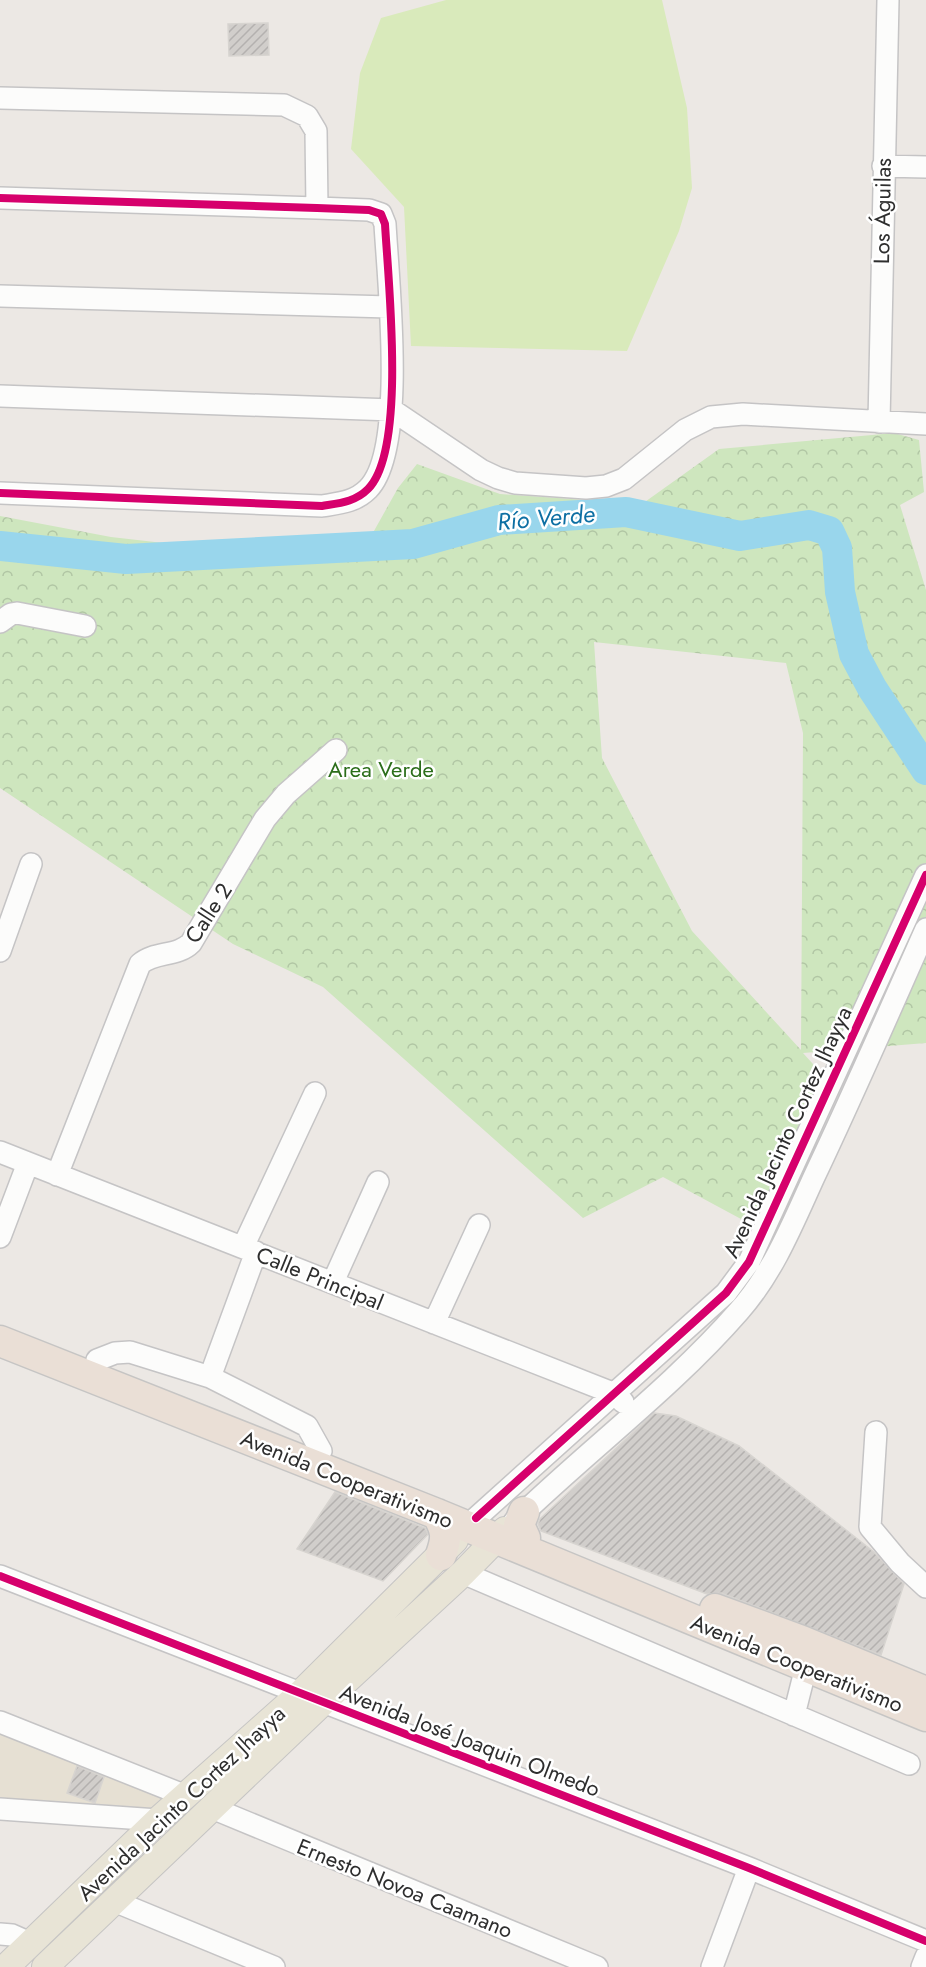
<svg xmlns="http://www.w3.org/2000/svg" width="926" height="1967" font-family="Jost,sans-serif">
  <style>
    .education { fill: #e6e0d3 }
    .park { fill: url(#park-crowns); fill-rule: evenodd }
    .pitch { fill: #d9eabb }
    .lines { fill: none; stroke-linecap: round; stroke-linejoin: round }
    .river { stroke: #99d6ec; stroke-width: 30 }
    .building { fill: url(#building-hatch); stroke: #d7d4d0; stroke-width: 1.5 }
    .minor-casing { stroke: #c5c4c5; stroke-width: 24 }
    .major-casing { stroke: #c6c5c4; stroke-width: 28 }
    .highway-casing { stroke: #c6c5c4; stroke-width: 33 }
    .minor { stroke: #fcfcfb; stroke-width: 21 }
    .major { stroke: #e8e4d6; stroke-width: 26 }
    .highway { stroke: #eadfd6; stroke-width: 30 }
    .cycleway-casing { stroke: #fff; stroke-width: 11 }
    .cycleway { stroke: #d6006c; stroke-width: 8 }
    .labels { text-anchor: middle; stroke-width: 5; stroke-linejoin: round; paint-order: stroke }
    .street-label { font-size: 22px; fill: #2e2e2e; stroke: #fff }
    .park-label { font-size: 22px; fill: #2c6e1b; stroke: #fff }
    .water-label { font-size: 24px; font-style: italic; fill: #0d6fa3; stroke: #fff }
  </style>
  <defs>
    <pattern id="park-crowns" width="20" height="18" patternUnits="userSpaceOnUse" patternTransform="scale(1.5)"><rect width="20" height="18" fill="#cee6be"/><path d="M2 6a3 3 0 1 1 6 0M12 15a3 3 0 1 1 6 0" fill="none" stroke="#b1c6a4"/></pattern>
    <pattern id="building-hatch" width="6" height="6" patternUnits="userSpaceOnUse" patternTransform="scale(1.5)"><rect width="6" height="6" fill="#d1cecb"/><path d="M-1 1l2-2M0 6l6-6M5 7l2-2" fill="none" stroke="#b4b1af"/></pattern>
  </defs>
  <rect width="100%" height="100%" fill="#ece8e4"/>
  <path class="education" d="M0 1728 165 1794 155 1814 0 1800Z"/>
  <path class="park" d="M894 433 919 440 924 492 900 505 926 590V1043L803 1053 822 1074 754 1226 663 1177 583 1218 323 987 233 944 0 788V516L111 537 261 554 365 547 398 488 417 464 500 494 642 504 719 449ZM594 642 786 663 803 733 801 1050 692 931 602 758Z"/>
  <path class="pitch" d="M446 0H662L687 108 692 188 679 231 627 351 411 346 404 207 351 149 360 73 381 18Z"/>
  <g class="lines">
    <path class="river" d="M0 546 126 559 413 544 499 520 626 512 740 536 809 525 829 531 837 548 840 592 854 654 872 688 926 770"/>
  </g>
  <path class="building" d="M268 23 269 55 229 56 228 24Z
    M654 1413 676 1416 739 1446 874 1552 904 1584 881 1655 721 1593 707 1594 541 1531 538 1524 540 1519Z
    M335 1492 425 1528 428 1534 383 1581 297 1549Z
    M77 1766 104 1777 95 1803 67 1793Z"/>
  <g class="lines">
    <defs>
      <path id="minor" d="M0 98 284 105 307 116 316 131 317 208
        M883 166 926 167
        M0 198 317 208 369 210 381 214 385 224C388 280 407 450 368 489 355 502 340 503 322 506L0 493
        M0 296 389 307
        M0 396 392 410 481 470 498 478 515 483 586 488 606 486 624 479 685 430 711 417 743 414 926 424
        M879 422 888 0
        M0 622 11 614 17 613 85 626
        M0 951 31 864
        M0 1152 615 1394 623 1402
        M57 1175 140 964C155 951 177 957 191 943L265 819 286 794 336 750
        M0 1237 28 1163
        M243 1247 315 1093
        M333 1282 378 1182
        M434 1323 479 1225
        M97 1360 115 1353 130 1352 210 1377 307 1426 321 1451
        M210 1377 256 1252
        M876 1432 870 1527 900 1563 926 1587
        M476 1518 726 1293 749 1262 926 875
        M514 1522C587 1451 672 1388 739 1311 773 1273 793 1223 814 1177 853 1095 889 1012 926 929
        M463 1573 909 1764
        M0 1576 749 1868 926 1941
        M794 1715 806 1667
        M0 1722 186 1796
        M212 1808 597 1967
        M0 1809 158 1820
        M114 1901 274 1967
        M0 1934 12 1935 30 1943
        M712 1967 749 1868
        M922 1967 926 1957"/>
      <path id="major" d="M6 1967 158 1820 301 1693 455 1540
        M45 1967 323 1702 463 1573 505 1530"/>
      <path id="highway" d="M0 1341 437 1514 926 1716
        M524 1512 519 1525 525 1538
        M437 1514C447 1531 447 1538 441 1555
        M715 1609 802 1641 926 1692"/>
    </defs>
    <use href="#minor" class="minor-casing"/>
    <use href="#major" class="major-casing"/>
    <use href="#highway" class="highway-casing"/>
    <use href="#minor" class="minor"/>
    <use href="#major" class="major"/>
    <use href="#highway" class="highway"/>
    <defs>
      <path id="cycleway" d="M0 198 317 208 369 210 381 214 385 224C388 280 407 450 368 489 355 502 340 503 322 506L0 493
        M476 1518 726 1293 749 1262 926 875
        M0 1576 749 1868 926 1941"/>
    </defs>
    <use href="#cycleway" class="cycleway-casing"/>
    <use href="#cycleway" class="cycleway"/>
  </g>
  <g class="labels">
    <g class="street-label">
      <text transform="translate(882 211) rotate(-89)" y="8">Los Águilas</text>
      <text transform="translate(208 913) rotate(-57)" y="8">Calle 2</text>
      <text transform="translate(787 1132) rotate(-65)" y="8">Avenida Jacinto Cortez Jhayya</text>
      <text transform="translate(320 1278) rotate(22)" y="8">Calle Principal</text>
      <text transform="translate(347 1479) rotate(22)" y="8">Avenida Cooperativismo</text>
      <text transform="translate(797 1663) rotate(22)" y="8">Avenida Cooperativismo</text>
      <text transform="translate(470 1740) rotate(21)" y="8">Avenida José Joaquin Olmedo</text>
      <text transform="translate(181 1803) rotate(-43)" y="8">Avenida Jacinto Cortez Jhayya</text>
      <text transform="translate(405 1888) rotate(22)" y="8">Ernesto Novoa Caamano</text>
    </g>
    <g class="park-label">
      <text x="381" y="777">Area Verde</text>
    </g>
    <g class="water-label">
      <text transform="translate(546 518) rotate(-5)" y="8">Río Verde</text>
    </g>
  </g>
</svg>
